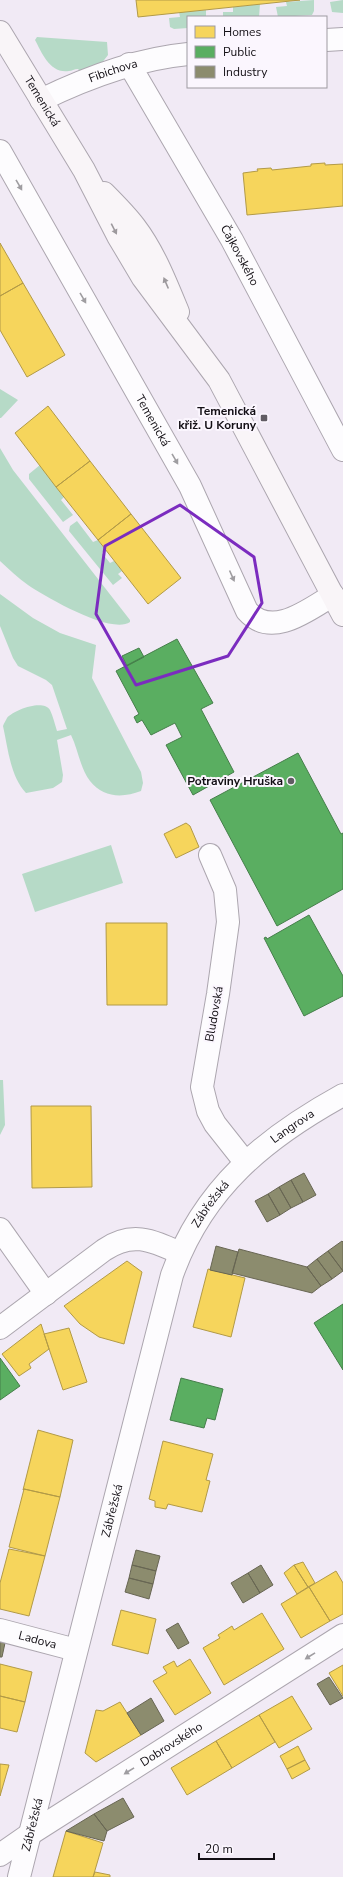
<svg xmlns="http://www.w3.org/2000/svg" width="343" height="1877" font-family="'Nunito Sans',sans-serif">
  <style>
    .green { fill: #b6dac7 }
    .homes { fill: #f6d55c; stroke: #b29a47 }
    .public { fill: #5aae61; stroke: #457e4a }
    .industry { fill: #8c8c6e; stroke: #686653 }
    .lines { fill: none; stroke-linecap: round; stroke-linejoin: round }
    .street-casing { stroke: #aca6af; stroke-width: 24 }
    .secondary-casing { stroke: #aca6af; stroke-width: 24 }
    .street { stroke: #fdfcfe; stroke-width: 22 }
    .secondary { stroke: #f9f5f8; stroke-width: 22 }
    .oneway { fill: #9f9da1 }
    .oneway2 { fill: #9d999d }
    .marked { fill: none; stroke: #7b2cbf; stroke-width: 3; stroke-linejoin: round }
    .poi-dot { fill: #615c63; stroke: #fbf6fe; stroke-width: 1.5 }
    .labels { text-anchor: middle; stroke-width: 4; stroke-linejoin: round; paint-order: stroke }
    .street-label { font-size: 12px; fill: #130f15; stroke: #fbf6fe }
    .poi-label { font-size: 12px; font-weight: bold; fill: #130f15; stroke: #fbf6fe; text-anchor: end }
  </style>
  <rect width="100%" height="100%" fill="#f1eaf5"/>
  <path class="green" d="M314 0V11L312 15 278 17 276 7 287 6 286 2Z
    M343 0V13L332 12 330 2Z
    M260 4 259 17H223V12H233V7Z
    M206 10V17H188V28L174 29 170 27 169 18 180 17 179 12Z
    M37 37 107 42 108 55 101 64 83 75 78 69C74 69 72 71 69 71 50 74 42 53 35 40Z
    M0 389 18 400 1 418H0Z
    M0 448 13 470 130 620V622C111 635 46 597 28 585 18 578 9 569 0 561Z
    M40 465 64 497 61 500 73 515 63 522 29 479V474Z
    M77 521 93 542 98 540 105 550 102 553 110 563 114 561 122 571 118 574 122 578 113 585 69 531 70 526Z
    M0 594 33 618 60 633 96 645 92 678 141 772 143 783 141 791C123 798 103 798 90 781 80 768 78 749 71 735L57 740 63 775 62 782 53 788 26 793C10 776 8 748 3 726 4 723 6 720 7 718 14 710 43 699 50 710 53 716 55 725 57 731L67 729 52 685 46 680 18 666 13 658 0 626Z
    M111 845 123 883 35 912 22 874Z
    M0 1080H3L5 1125 0 1135Z"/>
  <path class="homes" d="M136 0H300L138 17Z
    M325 163V165L343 164V206L247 215 243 173 258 171 257 169 271 168 272 170 311 166V164Z
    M0 243 23 283 0 296Z
    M23 283 65 355 27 377 0 330V296Z
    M48 406 90 461 56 487 15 433Z
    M90 461 131 514 98 540 56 487Z
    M131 514 181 578 148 604 98 540Z
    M186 823 190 826 199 847 176 858 164 834Z
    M106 923H167V1005H107Z
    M31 1106H91L92 1187 32 1188Z
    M127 1261 142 1272 124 1344 99 1337 80 1324 64 1306Z
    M208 1269 245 1278 231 1337 193 1327Z
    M41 1324 49 1349 29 1364 31 1368 19 1376 2 1354Z
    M69 1328 87 1382 63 1390 44 1334Z
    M38 1430 73 1440 60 1497 24 1489 23 1490Z
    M163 1441 213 1454 206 1480 210 1481 202 1512 168 1504 166 1509 155 1507V1501L149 1499Z
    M24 1489 60 1497 45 1556 9 1547Z
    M9 1549 45 1556 29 1616 0 1609V1583Z
    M303 1562 315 1583 308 1587 294 1565Z
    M294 1565 308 1587 297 1594 284 1573Z
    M336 1571 343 1583V1614L330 1621 309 1587Z
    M309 1587 330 1621 301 1638 281 1604Z
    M121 1610 156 1619 148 1654 112 1645Z
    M262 1613 284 1649 224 1685 203 1648 220 1638 218 1635 232 1626 234 1630Z
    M190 1659 211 1693 175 1715 153 1681 167 1673 163 1667 174 1661 177 1667Z
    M0 1664 32 1672 25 1702 0 1696Z
    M343 1665V1696L329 1673Z
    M0 1696 25 1702 17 1732 0 1728Z
    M292 1696 312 1729 279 1748 259 1715Z
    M120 1702 141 1735 96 1762 85 1753 96 1710 103 1711Z
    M259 1715 275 1742 232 1768 216 1741Z
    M216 1741 232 1768 187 1795 171 1768Z
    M298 1746 305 1760 287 1769 280 1756Z
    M305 1760 310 1769 292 1779 287 1769Z
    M0 1764 9 1765 0 1796Z
    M66 1831 103 1843 93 1877H53Z
    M95 1872 110 1875V1877H93Z"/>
  <path class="public" d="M177 639 213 703 201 709 234 772 193 795 166 745 182 737 175 723 151 735 142 720 137 723 134 717 139 714 116 671Z
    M139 648 144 657 127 666 122 656Z
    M298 753 341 834 343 833V889L277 926 210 800Z
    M309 915 343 976V996L304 1016 264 938 266 937 267 939Z
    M343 1304V1370L314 1323Z
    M0 1358 20 1386 0 1400Z
    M181 1378 223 1389 215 1420 207 1418 204 1428 170 1420Z"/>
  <path class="industry" d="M304 1173 316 1195 303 1202 291 1180Z
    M291 1180 303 1202 291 1208 279 1187Z
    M279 1187 291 1208 280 1215 268 1194Z
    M268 1194 280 1215 267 1222 255 1201Z
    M342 1241 343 1242V1271L328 1251Z
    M216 1246 238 1252 232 1275 210 1270Z
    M239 1249 307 1267 321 1286 312 1293 232 1273Z
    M328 1251 343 1271 332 1279 317 1259Z
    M317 1259 332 1279 321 1286 307 1267Z
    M136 1550 160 1556 156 1571 132 1565Z
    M132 1565 156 1571 153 1584 129 1578Z
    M261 1565 273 1585 260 1593 248 1573Z
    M248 1573 260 1593 243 1603 231 1583Z
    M129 1578 153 1584 149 1599 125 1592Z
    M178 1623 189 1643 178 1649 166 1630Z
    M0 1642 5 1643 2 1657H0Z
    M329 1677 343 1698 330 1705 317 1684Z
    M151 1698 164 1721 141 1735 127 1713Z
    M123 1798 134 1817 107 1831 94 1814Z
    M94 1814 107 1831 104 1841 66 1831Z"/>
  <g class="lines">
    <defs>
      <g id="street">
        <path d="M326 40 343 39"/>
        <path id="s1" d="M129 64 232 240 343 450"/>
        <path id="s2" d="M41 100C88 77 136 59 188 54"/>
        <path id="s3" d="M0 151 190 486 247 611C272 639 308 610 333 595"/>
        <path d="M210 855 225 890 228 922 218 994 202 1087 208 1111 215 1124 245 1162"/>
        <path d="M0 1229 46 1294"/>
        <path d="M0 1328 104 1250C132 1231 151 1240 180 1253"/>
        <path id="s4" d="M0 1630 76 1650"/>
        <path id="s5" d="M0 1855 30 1834 343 1635"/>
        <path id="s6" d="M19 1877 172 1275C203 1188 265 1138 343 1095"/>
      </g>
      <g id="secondary">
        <path id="s7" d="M0 32 84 170 118 236 143 278 219 380 343 615"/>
        <path d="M104 193C115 204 126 215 135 227 154 252 166 283 178 312"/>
      </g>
    </defs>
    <use href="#street" class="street-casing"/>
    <use href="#secondary" class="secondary-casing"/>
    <use href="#street" class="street"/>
    <use href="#secondary" class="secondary"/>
  </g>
  <defs><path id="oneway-solid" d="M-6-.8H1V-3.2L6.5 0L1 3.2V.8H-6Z"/></defs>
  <g class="oneway">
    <use href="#oneway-solid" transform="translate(19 185) rotate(60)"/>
    <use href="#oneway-solid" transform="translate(83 298) rotate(60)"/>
    <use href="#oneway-solid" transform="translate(175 459) rotate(60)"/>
    <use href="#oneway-solid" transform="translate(232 576) rotate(66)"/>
    <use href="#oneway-solid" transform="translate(310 1656) rotate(148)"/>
    <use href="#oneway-solid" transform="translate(129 1771) rotate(148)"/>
  </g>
  <g class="oneway2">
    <use href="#oneway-solid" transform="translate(114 229) rotate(63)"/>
    <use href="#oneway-solid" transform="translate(166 283) rotate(-113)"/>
  </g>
  <path class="marked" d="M180 505 254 557 262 603 228 656 136 685 96 614 105 546Z"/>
  <g class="poi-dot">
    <rect x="260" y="414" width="8" height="8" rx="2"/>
    <circle cx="291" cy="781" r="4"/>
  </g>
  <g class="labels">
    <g class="street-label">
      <text dy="4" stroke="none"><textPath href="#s2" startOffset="78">Fibichova</textPath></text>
      <text dy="4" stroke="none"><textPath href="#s7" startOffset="81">Temenická</textPath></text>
      <text dy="4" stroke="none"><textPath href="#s1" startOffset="221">Čajkovského</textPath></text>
      <text dy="4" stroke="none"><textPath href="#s3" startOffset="310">Temenická</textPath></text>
      <text transform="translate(214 1014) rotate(-80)" y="4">Bludovská</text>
      <text dy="4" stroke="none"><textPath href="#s6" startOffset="816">Langrova</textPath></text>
      <text dy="4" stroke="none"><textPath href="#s6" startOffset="702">Zábřežská</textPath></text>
      <text dy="4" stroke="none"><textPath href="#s6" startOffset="378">Zábřežská</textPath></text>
      <text dy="4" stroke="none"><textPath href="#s4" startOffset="39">Ladova</textPath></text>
      <text dy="4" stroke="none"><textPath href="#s5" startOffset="204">Dobrovského</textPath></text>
      <text dy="4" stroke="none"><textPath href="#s6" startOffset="54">Zábřežská</textPath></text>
    </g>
    <g class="poi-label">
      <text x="256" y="415">Temenická<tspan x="256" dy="14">křiž. U Koruny</tspan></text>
      <text x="283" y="785">Potraviny Hruška</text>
    </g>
  </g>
  <rect x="187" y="16" width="140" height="72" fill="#fbf6fe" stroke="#9e9aa1"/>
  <rect x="195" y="26" width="20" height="12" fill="#f6d55c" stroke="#9e9aa1"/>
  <text x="223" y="36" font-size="12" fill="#130f15">Homes</text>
  <rect x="195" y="46" width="20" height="12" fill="#5aae61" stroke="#9e9aa1"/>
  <text x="223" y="56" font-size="12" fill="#130f15">Public</text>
  <rect x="195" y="66" width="20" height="12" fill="#8c8c6e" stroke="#9e9aa1"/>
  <text x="223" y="76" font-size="12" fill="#130f15">Industry</text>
  <path d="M199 1853v6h75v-6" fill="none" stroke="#130f15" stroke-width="2"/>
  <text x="205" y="1853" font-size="12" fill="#130f15" stroke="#fbf6fe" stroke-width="3" paint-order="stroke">20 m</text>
</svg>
